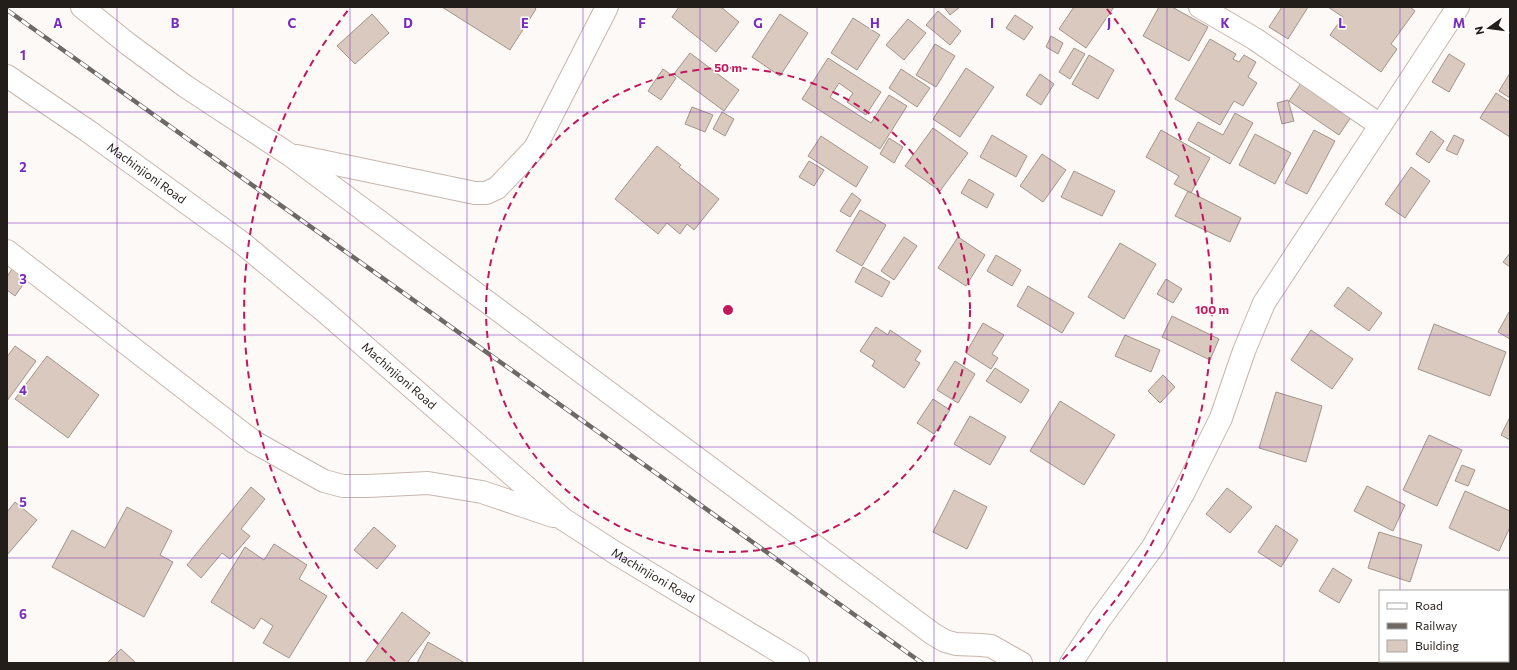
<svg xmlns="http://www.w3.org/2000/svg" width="1517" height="670" font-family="Commissioner,sans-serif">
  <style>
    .building { fill: #d9c9be; stroke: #a39489 }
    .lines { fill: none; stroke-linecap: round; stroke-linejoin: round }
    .street-casing { stroke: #c7b6ad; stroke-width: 24 }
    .street { stroke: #fff; stroke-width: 22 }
    .rail-casing { stroke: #6e6965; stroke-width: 4.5 }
    .rail { stroke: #fff; stroke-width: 3; stroke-dasharray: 9; stroke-linecap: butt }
    .grid { fill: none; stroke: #7b2cbf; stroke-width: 1; stroke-opacity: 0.55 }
    .ring { fill: none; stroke: #c2185b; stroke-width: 2; stroke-dasharray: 7 5 }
    .labels { text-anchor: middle; stroke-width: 3; stroke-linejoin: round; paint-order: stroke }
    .street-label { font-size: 12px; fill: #241e1a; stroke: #fff }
    .grid-label { font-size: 13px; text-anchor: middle; font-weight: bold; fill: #7b2cbf; stroke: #fff; stroke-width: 3; stroke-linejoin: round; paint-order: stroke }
    .centre { fill: #c2185b; stroke: #fff; stroke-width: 2 }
    .ring-label { font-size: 12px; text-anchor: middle; font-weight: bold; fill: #c2185b; stroke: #fff; stroke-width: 3; stroke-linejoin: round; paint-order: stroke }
  </style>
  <rect width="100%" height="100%" fill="#fdf9f7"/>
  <path class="building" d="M442 7H534L536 9 510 50Z
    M679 7H721L739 22 716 52 672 17Z
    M944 7H960L950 15Z
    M1074 7H1114L1086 48 1059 29Z
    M1159 7H1172L1208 27 1189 61 1143 36Z
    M1282 7H1308L1288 39 1269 27Z
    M1328 7H1410L1415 11 1391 44 1397 49 1381 72 1330 35 1343 17Z
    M938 11 961 31 950 45 926 25Z
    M372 14 389 33 355 64 337 46Z
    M780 14 808 33 780 76 752 57Z
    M1015 15 1033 27 1024 40 1006 28Z
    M853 18 880 35 857 70 831 53Z
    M908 19 926 33 904 60 886 45Z
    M1051 36 1063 43 1058 54 1046 47Z
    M1210 39 1236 54 1233 59 1239 62 1244 55 1256 62 1248 77 1257 83 1243 106 1234 101 1220 125 1175 99Z
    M935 44 955 56 936 87 916 75Z
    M1074 48 1085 54 1070 79 1059 72Z
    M690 53 739 90 724 111 674 74Z
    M1449 54 1465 64 1449 92 1432 82Z
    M1089 55 1114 70 1098 99 1072 84Z
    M828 58 881 92 866 115 847 102 853 93 839 83 830 97 871 123 889 95 907 106 880 149 802 99Z
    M966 68 994 87 960 137 933 119Z
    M663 69 676 78 661 100 648 91Z
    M901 69 930 88 917 107 889 88Z
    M1510 73V98L1499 91Z
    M1040 74 1054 84 1041 105 1026 95Z
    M1303 80 1353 114 1339 135 1289 101Z
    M1496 93 1510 102V137L1480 118Z
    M1288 100 1294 121 1282 124 1277 103Z
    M692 107 713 115 705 132 685 124Z
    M722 112 734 119 725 136 713 129Z
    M1235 113 1253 123 1230 164 1188 140 1198 122 1223 135Z
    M933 128 968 153 940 191 905 166Z
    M1161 130 1210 158 1191 193 1174 184 1179 176 1146 157Z
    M1314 130 1335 141 1307 194 1285 183Z
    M1431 131 1444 141 1429 163 1416 154Z
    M1255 134 1291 153 1275 184 1239 165Z
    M992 135 1027 156 1016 177 980 157Z
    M1454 135 1464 140 1457 155 1446 150Z
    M821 136 868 167 856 187 808 156Z
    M889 138 903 147 894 163 880 154Z
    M657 146 681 165 679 167 719 199 694 230 687 224 680 234 667 223 658 234 615 199Z
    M1042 154 1066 170 1043 202 1020 186Z
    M809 161 824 170 814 186 799 177Z
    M1411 167 1430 181 1405 218 1385 204Z
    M1074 171 1115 191 1102 216 1061 197Z
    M969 179 994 194 987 208 961 193Z
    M1188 191 1241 218 1230 242 1175 216Z
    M852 193 861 200 850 217 840 211Z
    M860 210 886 225 862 266 836 251Z
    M904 237 917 246 894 280 881 271Z
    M958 237 985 255 966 286 938 268Z
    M1120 243 1156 264 1124 319 1088 297Z
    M1510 253V267L1503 262Z
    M996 255 1021 270 1012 286 987 271Z
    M863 267 890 282 882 297 855 282Z
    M12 269 27 279 15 296 7 290V277Z
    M1166 279 1182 289 1173 303 1157 294Z
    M1028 286 1074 313 1062 333 1017 306Z
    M1348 287 1382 313 1369 331 1334 306Z
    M1509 312H1510V339L1498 332Z
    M1172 316 1219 339 1210 360 1162 337Z
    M983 323 1004 335 992 354 998 358 991 369 966 353Z
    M1434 324 1506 352 1490 396 1418 369Z
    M876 327 888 335 890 330 921 351 915 360 920 363 904 388 872 366 875 361 860 351Z
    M1311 330 1353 359 1332 389 1291 360Z
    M1125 335 1160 350 1151 372 1115 356Z
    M15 346 36 361 7 401V357Z
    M47 356 99 395 68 438 15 399Z
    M955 361 975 374 958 403 937 390Z
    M995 368 1029 390 1021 403 986 381Z
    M1163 375 1175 387 1160 403 1148 391Z
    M1276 392 1322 406 1306 462 1259 448Z
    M933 399 950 410 934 434 917 423Z
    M1060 401 1115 435 1084 485 1030 451Z
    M970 416 1006 437 990 465 954 444Z
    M1510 417V440L1501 435Z
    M1429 435 1462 450 1437 506 1403 490Z
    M1462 465 1475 470 1468 486 1455 481Z
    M1367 486 1405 505 1393 531 1354 511Z
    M251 487 265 499 241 529 250 536 230 559 222 553 201 578 187 565Z
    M1227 488 1252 507 1230 533 1206 514Z
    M954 490 987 507 967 549 933 532Z
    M1465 491 1510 511V527L1499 551 1449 528Z
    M15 502 37 520 7 555V512Z
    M127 507 172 531 160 555 173 562 144 617 52 567 72 530 105 548Z
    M1276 525 1298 540 1281 567 1258 552Z
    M374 527 396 546 377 569 354 550Z
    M1379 532 1422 545 1410 582 1368 568Z
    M274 544 307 565 299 579 327 596 289 658 263 643 273 626 261 618 254 629 211 602 245 547 264 560Z
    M1333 568 1352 580 1339 603 1319 591Z
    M402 612 430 633 407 663H365Z
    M428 642 465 663H417Z
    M121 649 136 663H107Z"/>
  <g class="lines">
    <defs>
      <g id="street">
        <path d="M82 7 128 44 185 86 290 155 933 634 945 641 956 644 981 645 991 646 1021 663"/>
        <path d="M1200 7 1255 39 1380 125"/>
        <path id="s1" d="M7 76 88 131 242 243 323 310 563 519 617 554 798 663"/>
        <path d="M297 156 475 193H486L497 188 535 148 607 7"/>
        <path d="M7 251 254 442 324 481 343 486H368L428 483 482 492 553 516"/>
        <path d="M1071 663 1100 619 1153 547 1184 492 1221 418 1244 351 1264 303 1458 7"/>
      </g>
    </defs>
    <use href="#street" class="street-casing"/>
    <use href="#street" class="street"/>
    <defs>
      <path id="rail" d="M7 10 922 663"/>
    </defs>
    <use href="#rail" class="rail-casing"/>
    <use href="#rail" class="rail"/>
  </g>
  <path class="grid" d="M117 7V663M233 7V663M350 7V663M467 7V663M583 7V663M700 7V663M817 7V663M934 7V663M1050 7V663M1167 7V663M1284 7V663M1400 7V591M7 112H1510M7 223H1510M7 335H1510M7 447H1510M7 558H1510M1400 661V663"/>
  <g class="ring">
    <circle cx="728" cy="310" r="242"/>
    <path d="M395 661A484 484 0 0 1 349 9M1107 9A484 484 0 0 1 1061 661"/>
  </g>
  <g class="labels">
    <g class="street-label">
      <text dy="4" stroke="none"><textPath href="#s1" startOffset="170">Machinjioni Road</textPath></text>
      <text dy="4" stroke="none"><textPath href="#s1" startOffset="494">Machinjioni Road</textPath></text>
      <text dy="4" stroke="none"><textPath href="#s1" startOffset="818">Machinjioni Road</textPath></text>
    </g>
  </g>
  <g class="grid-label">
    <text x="58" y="28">A</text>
    <text x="175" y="28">B</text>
    <text x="292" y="28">C</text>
    <text x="408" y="28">D</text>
    <text x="525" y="28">E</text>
    <text x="642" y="28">F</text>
    <text x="758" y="28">G</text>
    <text x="875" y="28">H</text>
    <text x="992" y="28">I</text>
    <text x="1109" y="28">J</text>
    <text x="1225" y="28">K</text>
    <text x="1342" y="28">L</text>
    <text x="1459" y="28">M</text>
    <text x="23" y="60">1</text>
    <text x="23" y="172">2</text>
    <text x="23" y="284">3</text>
    <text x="23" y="395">4</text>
    <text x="23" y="507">5</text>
    <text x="23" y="619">6</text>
  </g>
  <circle cx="728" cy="310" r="6" class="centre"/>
  <g class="ring-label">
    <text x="728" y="72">50 m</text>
    <text x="1212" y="314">100 m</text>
  </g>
  <rect width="1517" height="670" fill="none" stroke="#241e1a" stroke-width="16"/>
  <rect x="1379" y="590" width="130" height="72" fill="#ffffff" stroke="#a7a5a3"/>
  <rect x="1387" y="603" width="20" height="6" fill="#ffffff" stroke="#a7a5a3"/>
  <text x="1415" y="610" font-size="12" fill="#241e1a">Road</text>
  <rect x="1387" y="623" width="20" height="6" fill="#6e6965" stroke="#a7a5a3"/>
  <text x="1415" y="630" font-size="12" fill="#241e1a">Railway</text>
  <rect x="1387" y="640" width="20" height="12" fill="#d9c9be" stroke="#a7a5a3"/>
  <text x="1415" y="650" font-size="12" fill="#241e1a">Building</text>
  <g transform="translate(1489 28) rotate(256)" stroke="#ffffff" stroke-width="3" paint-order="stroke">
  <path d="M0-3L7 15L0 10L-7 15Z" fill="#241e1a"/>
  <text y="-6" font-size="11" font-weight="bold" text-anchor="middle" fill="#241e1a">N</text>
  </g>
</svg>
